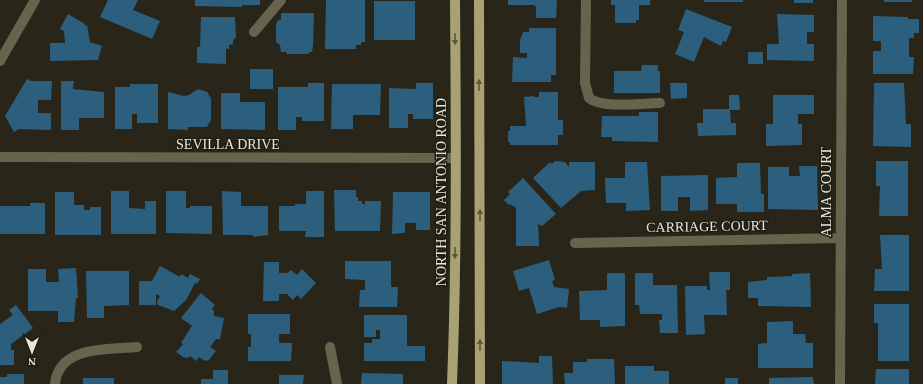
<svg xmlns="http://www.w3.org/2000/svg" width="923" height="384" font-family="Georgia,serif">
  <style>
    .building { fill: #2c5f7d }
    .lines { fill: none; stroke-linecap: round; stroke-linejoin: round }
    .minor { stroke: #67644e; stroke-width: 10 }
    .major { stroke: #a9a174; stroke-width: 10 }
    .oneway { fill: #5d583c }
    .labels { text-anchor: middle; stroke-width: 3; stroke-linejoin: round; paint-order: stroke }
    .street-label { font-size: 14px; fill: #e7e6dd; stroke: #1f1d0f }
  </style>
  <rect width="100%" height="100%" fill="#292619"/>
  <path class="building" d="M108 0H138L133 10 160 21 152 39 100 17Z
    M195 0H260V5H242V7L195 6Z
    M326 0H365V42H361V45H356V49H325Z
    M508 0H557L556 18H536V7L534 5H508Z
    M611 0H650V5H639V20H636V23H615V5H611Z
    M704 0H743V2H704Z
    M794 0H813V3H794Z
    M884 0H912V2H884Z
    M374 1H415V40H374Z
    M686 9 732 27 726 42 723 41 721 46 704 37 694 62 675 54 684 32 678 30Z
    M281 13H314L313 45 312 52H309V54H286L287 52H281L280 45 276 42V25L278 20H281Z
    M68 14 85 24 84 26 87 25 90 42 102 46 98 60 50 61V43H65L64 31 60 29Z
    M777 14 814 15V32H807V44H814V61L767 60V44H779Z
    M873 16 908 17V19H919V33H914V38H909V57H914L913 74H873V51H881V41H873Z
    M201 17H235L236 37 233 40V44L229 45V49H226V64L197 63V47H200Z
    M529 28H556V75H551V82H512L513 57 527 58V53H520V40L523 32H529Z
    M748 52H763V64H748Z
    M642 65H658V71H660V93H614V71H641Z
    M250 69H273V89H250Z
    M27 79 31 81H52L51 100H38V113H51V130L19 129 14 132 5 116Z
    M61 81H74L73 89 104 92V118H79V130H61Z
    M308 83H324V121H302V117H296V130H278V87H308Z
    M416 83H433V119H413V114H408V128H389V88L416 89Z
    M670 83H687V98L671 99Z
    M874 83H904L906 124H911V147L873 146Z
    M130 84H158V123H137V114H132V129H115V87H130Z
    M332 84H381L380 115H353V129H331Z
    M198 89 207 92 211 98V120L207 127H188V130L168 129V92L184 96 189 95Z
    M539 92H558V120H563V135H558V145H510V142H508V131H510V126H526L524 97 534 96V97H539Z
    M221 93H240V102H265V130L221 129Z
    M729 95H739L740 110H730L731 123H736V135L698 136 697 123H703V109H729Z
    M773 95H814V114H798V124H802V145L766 146V124H773Z
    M639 112H658V142L612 141V137H601L602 116H639Z
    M555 161 565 162 569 167V162H595V190L581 191 561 208 533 178 550 162 552 164Z
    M876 161H908V216H879L880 186H876Z
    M625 162H647L650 210 626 211V203H606L605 178H625Z
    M737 163H760L761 194H764V212H737V204H716V178L737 177Z
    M799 166H817L818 210 768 209V167H789V176H800Z
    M708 175V210L690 211V197H678V211H661V176Z
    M523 178 556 214 542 226 538 224 539 246H516V208L510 204 509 205 504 200 510 194 508 192Z
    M334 190H356V197H358V201H362V204H365V201H381L380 231H335Z
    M111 191H129V208L145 209V201H156V234H111Z
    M166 191H186V208H190V206H212V234L166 233Z
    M222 191 241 192V206H268V235L253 237V235H223Z
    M306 191H324V237H305L306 231H279V206H295V204H306Z
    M55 192H74V205H84V210H90V207H101V235H55Z
    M393 192H430V230H416V223H405V233L392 234Z
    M30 203H45V234H0V206H30Z
    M880 235H909V291H874L875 269H882Z
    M549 260 555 280 552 281 554 287 569 289 567 308 559 307 537 314 529 288 519 291 513 271Z
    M345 261H391V287H398L397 307H359L360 290H365V280L345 279Z
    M264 262H279V273H287L291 270 297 275 302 269 316 283 301 299 297 295 293 300 287 294H279V301H263Z
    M160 266 180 277 181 274 188 278 190 274 200 279 197 284 195 283 186 300 174 311 158 305 157 302 160 296 156 294V305H139V281H152Z
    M76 268 78 298H76L74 322H58V311H28V269H46V282H59L58 269Z
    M86 271H129V305L104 306V318H87Z
    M709 272H730V290H726L727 315H704L705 334 686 335 685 286H707V290H710Z
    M607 273H625V326L600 327V320H580L579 291 607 290Z
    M635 273H653V285H677L678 333H660L659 320H662V314H640L639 305H635Z
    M810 273 811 307 758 306V298H748V282L767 280V277L792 276V274Z
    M201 293 215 305 212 309 214 311V316L224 318 220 339H216L210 347 216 351 208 361 206 360 205 361 199 357 196 361 190 356 188 358 183 357 176 352 183 344 181 343 192 326 181 318Z
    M874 304H909V361H878V323H874Z
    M16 305 33 328 11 344V350H14V365H0V324L13 315 9 310Z
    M248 314H290V334H279V343H292L291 361H248V347H251V334H248Z
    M364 315H407V346H425V361H364V343H372V339H380V330H376V337H364Z
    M793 321V334H805L806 343H813V368H758V344L767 343V322Z
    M539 356H552L553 384H502V361L539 363Z
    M587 359H614L615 384H565L564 373H573V362H587Z
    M625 366H654V371H669V384H625Z
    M876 369H909V384H875Z
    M213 370H228V384H201V379H213Z
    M362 373 403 374V384H361Z
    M7 374H24V384H0V377H7Z
    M279 375H304L303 384H279Z
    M813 377 814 384H769V378Z
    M83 378H114V384H83Z
    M725 378H738V384H725Z"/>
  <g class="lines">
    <path class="minor" d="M586 0 585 83 589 98C603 109 641 103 660 103
      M254 32 281 0
      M0 61 35 0
      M0 157 456 158
      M575 243 839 238
      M330 347 337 384
      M55 384C59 345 108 350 137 347
      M840 384 842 0"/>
    <path class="major" d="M479 0 480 384
      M452 384C457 256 456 128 455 0"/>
  </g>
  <defs><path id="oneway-solid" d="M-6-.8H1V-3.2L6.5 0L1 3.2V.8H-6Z"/></defs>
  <g class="oneway">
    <use href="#oneway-solid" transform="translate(455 39) rotate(89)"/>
    <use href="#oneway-solid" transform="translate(479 85) rotate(-90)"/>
    <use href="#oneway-solid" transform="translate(480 215) rotate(-90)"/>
    <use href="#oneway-solid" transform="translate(455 253) rotate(91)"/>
    <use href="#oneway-solid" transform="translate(480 345) rotate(-90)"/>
  </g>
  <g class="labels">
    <g class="street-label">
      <text x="228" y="149">SEVILLA DRIVE</text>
      <text transform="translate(441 192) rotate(-90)" y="5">NORTH SAN ANTONIO ROAD</text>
      <text transform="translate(826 192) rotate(-90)" y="5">ALMA COURT</text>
      <text transform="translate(707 226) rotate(-1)" y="5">CARRIAGE COURT</text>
    </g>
  </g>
  <g transform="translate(32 352) rotate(180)" stroke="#1f1d0f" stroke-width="3" paint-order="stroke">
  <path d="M0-3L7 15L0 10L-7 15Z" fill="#e7e6dd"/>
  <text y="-6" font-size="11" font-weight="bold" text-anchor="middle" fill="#e7e6dd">N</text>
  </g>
</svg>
